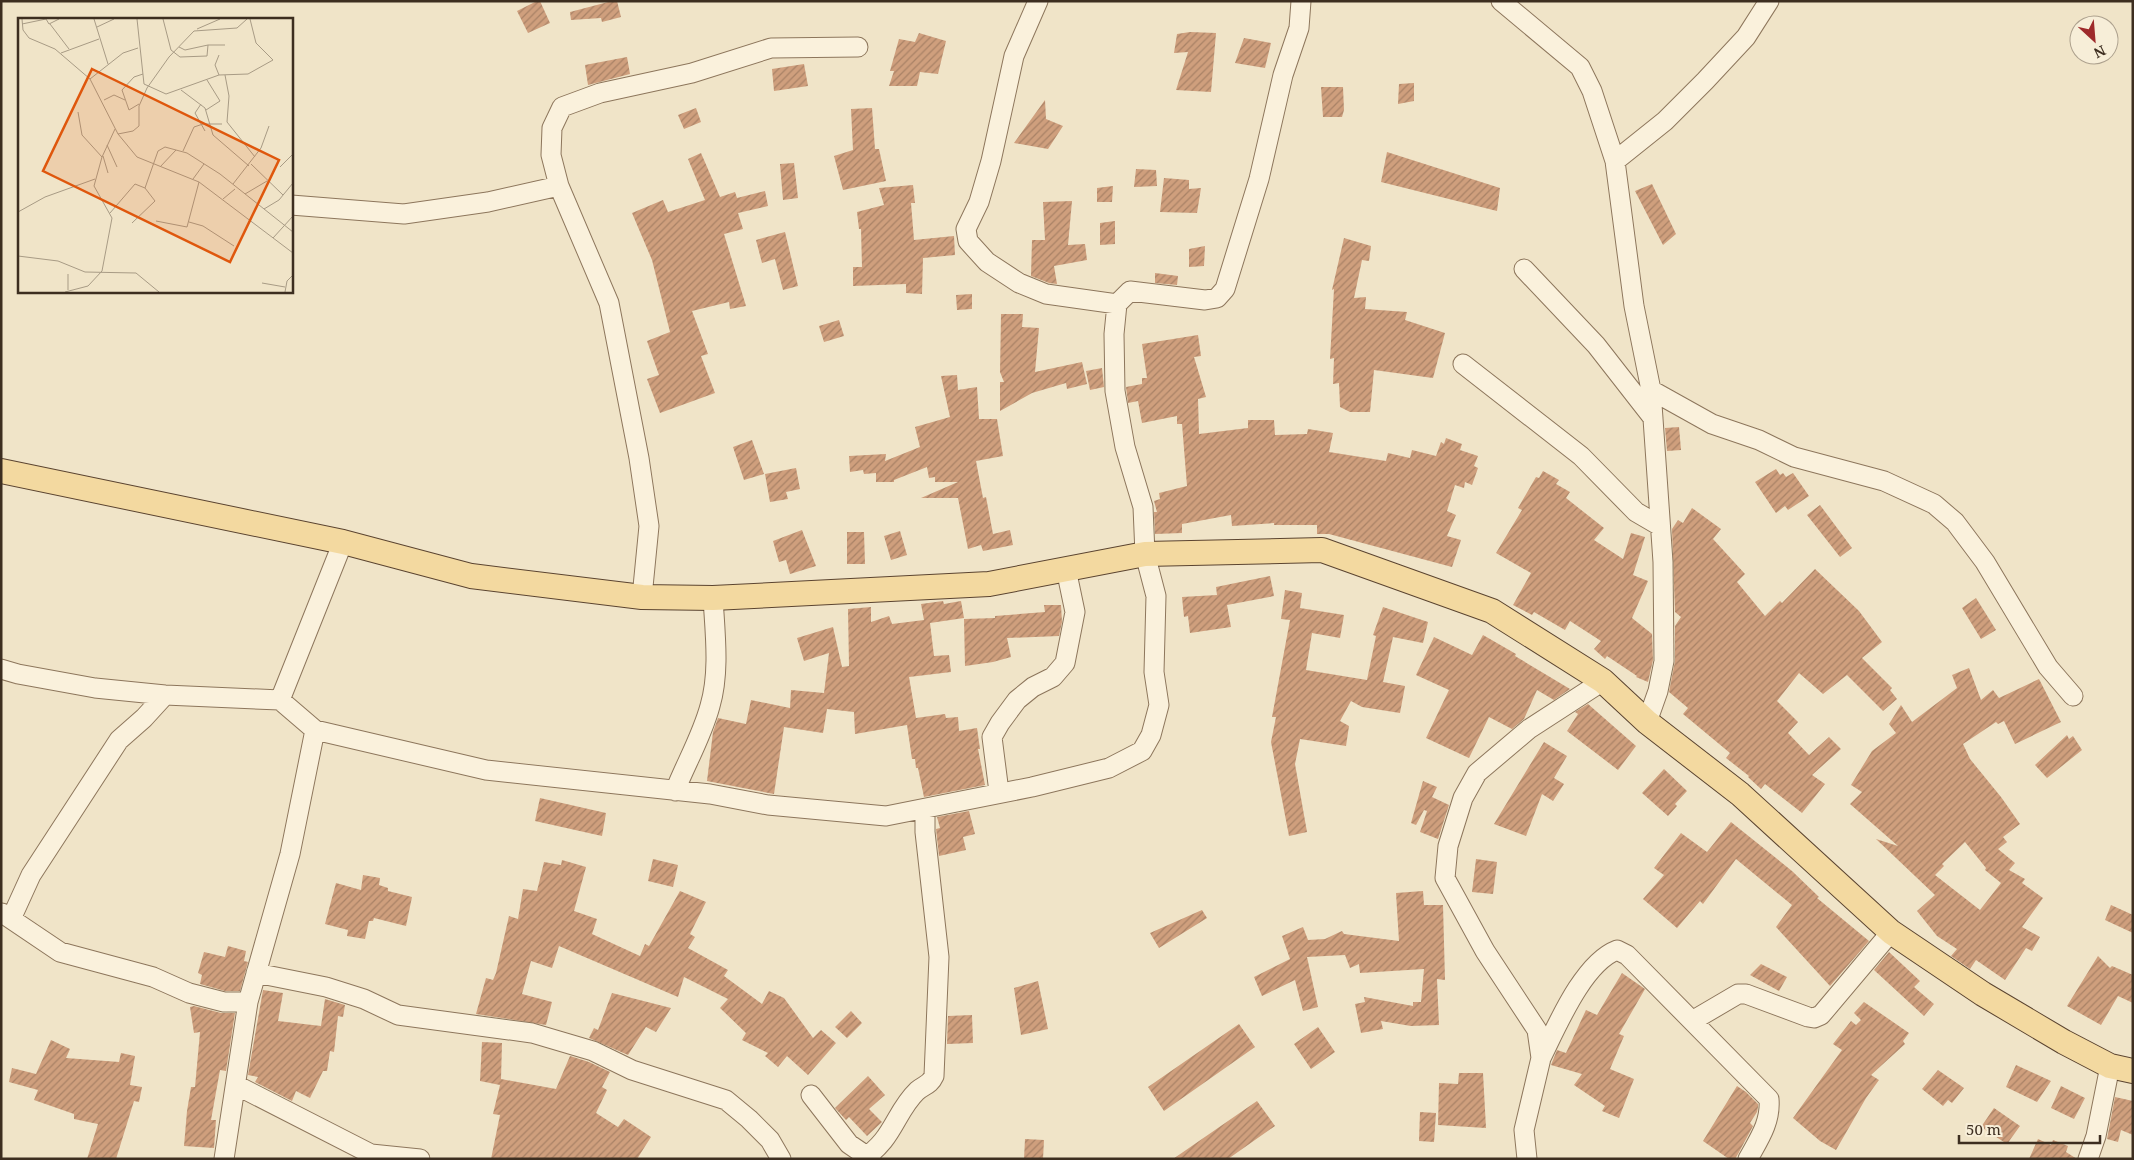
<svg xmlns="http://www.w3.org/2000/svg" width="2134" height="1160" font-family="'Noto Serif',serif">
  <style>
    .building { fill: url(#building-hatch); fill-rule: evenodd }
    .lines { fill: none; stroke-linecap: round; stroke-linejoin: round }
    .minor-casing { stroke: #8d765c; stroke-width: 21 }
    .major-casing { stroke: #5b4430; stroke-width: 26 }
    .minor { stroke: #faf1dc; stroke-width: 19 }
    .major { stroke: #f3d9a0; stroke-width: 24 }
    .inset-road { fill: none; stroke: #a89b85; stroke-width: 1 }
    .view { fill: #df570d; fill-opacity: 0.15; stroke: #df570d; stroke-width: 2.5 }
    .inset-edge { fill: none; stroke: #3d2e20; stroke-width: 2.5 }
  </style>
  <defs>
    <pattern id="building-hatch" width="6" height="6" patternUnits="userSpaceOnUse" patternTransform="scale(1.25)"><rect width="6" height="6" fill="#cf9f7d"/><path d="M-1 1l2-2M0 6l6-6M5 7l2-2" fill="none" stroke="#a98266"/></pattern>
  </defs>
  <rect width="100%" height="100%" fill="#f0e4c8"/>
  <path class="building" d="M537 1H540L550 23 528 33 517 11Z
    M612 1H617L621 17 602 22 601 18 571 20 570 12Z
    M1190 32 1216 33 1211 92 1176 90 1188 52 1174 53 1177 34Z
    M919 33 946 41 938 74 920 72 917 86H889L894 71H890L899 39 915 42Z
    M1244 38 1271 43 1265 68 1235 63Z
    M627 57 630 74 588 85 585 65Z
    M804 64 808 86 774 91 772 69Z
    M1414 83V101L1398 104 1399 84Z
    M1321 87H1343L1344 110 1342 117H1323Z
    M1045 100 1046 119 1063 126 1048 149 1014 143Z
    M696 108 701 122 684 129 678 115Z
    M872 108 875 149H879L886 181 843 190 834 156 853 150 851 109Z
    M1387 152 1500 188 1497 211 1381 182Z
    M701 153 720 197 735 192 737 198 765 191 768 206 738 213 743 229 724 234 746 306 730 309 729 302 692 311 708 354 701 356 715 393 660 413 647 379 659 375 647 341 670 332 652 260 632 213 663 200 668 212 705 200 688 159Z
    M794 163 798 198 783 200 780 164Z
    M1136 169 1156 170 1157 186 1134 187Z
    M1164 178 1189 180V189L1201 188 1197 213 1160 212Z
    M1652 184 1676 234 1663 245 1635 191Z
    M913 185 915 203H911L914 240 954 236 955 255 923 258 922 294 906 293V284L853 286V267H862L861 229H859L857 212 884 205 879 188Z
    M1113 186 1112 202H1097V188Z
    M1072 201 1068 245 1085 244 1087 260 1054 266 1057 284 1049 283 1031 276 1032 240H1045L1043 202Z
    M1115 221V244L1100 245V223Z
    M785 232 798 286 783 290 775 259 762 263 756 240Z
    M1344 238 1371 246 1369 261 1362 260 1354 298 1366 297 1365 309 1407 312 1405 320 1445 333 1433 378 1374 370 1370 412H1350L1340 407 1339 383 1333 384 1334 358 1330 359 1334 289 1332 290Z
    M1205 246 1204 266 1189 267V249Z
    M1155 273 1178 276 1177 285 1155 283Z
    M972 294V309L957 310 956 295Z
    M1001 314H1023L1022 327 1039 328 1035 372 1082 362 1087 384 1067 389 1066 383 1032 393 1000 411V382H1004L1000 372Z
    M839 320 844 336 824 342 819 326Z
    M1198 335 1201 356 1194 357 1206 397 1198 399 1199 434 1248 428V420H1274L1275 435 1307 434 1308 429 1333 433 1329 452 1386 461 1388 453 1410 458 1412 450 1436 456 1441 442 1444 444 1446 438 1462 444 1460 450 1478 456 1474 466 1478 468 1472 485 1465 482 1464 488 1455 485 1447 511 1456 515 1447 536 1461 540 1452 567 1329 534H1317V525H1274V523L1232 526 1231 515 1182 524V533L1155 534 1154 512H1157L1154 501 1160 499 1159 493 1187 486 1182 424H1177V416L1142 423 1138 401 1128 403 1126 387 1142 384V378H1147L1142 344Z
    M1102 368 1104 387 1090 390 1086 371Z
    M957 375 958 390 977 387 979 419H997L1003 456 976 461 983 498 986 497 993 534 1010 530 1013 545 983 551 981 545 968 549 958 498H921L958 482H935V477L929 478 927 467 894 480V482H876V473L864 474 863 470 850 472 849 456 886 454 885 461 920 447 915 427 950 417 941 376Z
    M1679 427 1681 450 1667 451 1665 428Z
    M752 440 764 474 744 480 733 447Z
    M796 468 800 489 786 492 788 499 770 502 765 474Z
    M1776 469 1780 475 1783 473 1786 477 1793 473 1809 496 1788 510 1785 506 1776 513 1755 482Z
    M1543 471 1559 480 1556 484 1570 492 1566 498 1604 528 1594 540 1623 559 1631 533 1645 537 1633 575 1648 581 1632 618 1652 634 1653 660 1648 682 1636 677 1637 676 1607 656 1605 659 1594 649 1601 641 1570 621 1565 630 1534 612 1532 615 1513 605 1531 573 1496 553 1522 510 1518 508 1536 477 1539 478Z
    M1820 505 1852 548 1840 557 1807 515Z
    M1692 508 1721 529 1713 539 1745 574 1737 582 1765 616 1780 601 1782 603 1815 569 1859 611 1882 642 1862 658 1892 688 1890 690 1897 699 1883 711 1847 675 1823 694 1799 673 1777 701 1798 722 1788 733 1809 755 1829 737 1841 749 1812 775 1825 784 1802 813 1765 784 1761 789 1748 777 1749 776 1726 758 1730 753 1683 714 1688 708 1669 692 1675 661V626L1681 617 1675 612 1672 529 1678 520 1683 523Z
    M802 530 816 566 790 574 786 560 779 562 773 541Z
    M900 531 907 555 891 560 884 536Z
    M847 532H864L865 564H847Z
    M1270 576 1274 596 1227 605 1231 627 1190 633 1188 616 1184 617 1182 597 1217 595 1216 587Z
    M1285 590 1302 593 1300 608 1344 615 1340 638 1312 633 1306 670 1367 680 1376 636 1373 635 1383 607 1428 622 1423 643 1393 637 1383 682 1405 686 1400 713 1362 707 1351 701 1340 721 1349 726 1346 746 1300 739 1295 764 1307 832 1289 836 1271 742 1276 717H1272L1290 620 1281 619Z
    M1976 598 1996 630 1981 639 1962 608Z
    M943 601 944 604 961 601 964 618 930 623 934 656 949 655 951 672 909 677 916 718 945 714 946 718 958 717 959 731 977 728 980 749H978L985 785 924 797 918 768H916L915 759H912L907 725 855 734 854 712 827 709 823 733 784 727 774 794 707 781 713 732 718 718 746 724 751 700 790 708 791 690 824 693 829 653 804 661 797 638 833 627 842 667 849 666 848 609 871 607V622L889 616 892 624 924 620 921 604Z
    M1044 605H1061L1062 622 1059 636 1007 638 1011 657 993 662 965 666 964 619 995 618V616L1045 612Z
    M1483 635 1516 654 1515 656 1570 689 1554 700 1537 690 1524 719 1512 729 1489 717 1469 758 1426 738 1449 690 1416 675 1434 637 1472 655Z
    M1969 668 1981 700 1993 690 1999 698 2039 679 2061 722 2015 744 2004 721 1998 724 1996 722 1963 744 1970 759 2001 797 2020 824 2003 837 2007 842 1998 849 2015 863 2009 870 2025 879 2022 883 2043 898 2022 927 2040 937 2032 951 2026 948 2005 980 1976 960 1970 969 1951 956 1957 949 1937 936 1917 911 1935 895 1876 839 1898 846 1850 804 1862 792 1851 785 1872 751 1896 733 1889 724 1901 705 1912 722 1957 688 1952 675ZM1965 842 1986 868 1985 870 2001 883 1980 910 1935 875 1944 866 1942 864Z
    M1588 704 1636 746 1618 770 1567 731 1578 714 1575 712Z
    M2067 735 2069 739 2073 736 2082 750 2047 778 2035 765Z
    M1544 742 1567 756 1554 778 1564 784 1553 801 1542 794 1526 836 1494 824Z
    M1664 769 1687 791 1675 804 1677 806 1668 816 1642 793Z
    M1423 781 1437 787 1432 797 1449 805 1438 839 1420 832 1427 811 1424 810 1416 825 1411 823Z
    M540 798 606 813 602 836 535 821Z
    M969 811 975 834 963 837 966 850 939 856 936 829 940 828 937 817Z
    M1731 822 1792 871 1819 897 1817 898 1869 941 1830 986 1776 927 1792 905 1736 859 1703 904 1700 901 1677 928 1643 899 1664 875 1654 868 1681 833 1707 852Z
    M653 859 678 865 673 887 648 881Z
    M1476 859 1497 862 1493 894 1472 892Z
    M562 860 586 867 574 911 597 919 592 934 640 956 645 944 649 946 680 891 706 902 690 934 695 937 688 948 728 970 724 976 762 1004 769 991 784 998 813 1038 821 1030 836 1043 808 1075 787 1056 778 1067 765 1056 768 1053 742 1040 746 1033 720 1008 728 999 684 977 678 997 559 946 552 968 531 961 522 994 552 1002 546 1025 476 1014 486 978 493 980 496 973 509 916 518 919 523 889 537 891 544 862 561 865Z
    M363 875 380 878 379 885 388 888V891L412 897 406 926 374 918 373 921H369L365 939 347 936 348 930 325 924 336 883 361 890Z
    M1423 891 1424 905H1443L1445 980 1437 979 1439 1025 1411 1026 1381 1021 1383 1029 1361 1033 1355 1004 1365 1002 1364 997 1413 1006V1002H1421L1424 969 1360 973 1359 964 1350 968 1345 955 1307 957 1318 1007 1303 1011 1295 980 1262 996 1254 977 1290 959 1282 936 1303 927 1308 940 1325 939 1342 931 1344 934 1399 941 1396 893Z
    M2111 905 2133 915V933L2105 920Z
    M1202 910 1207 918 1159 948 1150 933Z
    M228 946 246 951 244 961 248 962 240 991H225L200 984 202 975 198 973 204 952 225 957Z
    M1889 952 1920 981 1914 987 1934 1004 1924 1016 1874 970Z
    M2098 956 2110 968 2112 966 2133 975V1003L2118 996 2101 1025 2067 1006Z
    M1761 964 1787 977 1779 991 1750 975Z
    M1622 973 1645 989 1619 1034 1624 1036 1610 1069 1634 1079 1619 1118 1602 1111 1605 1106 1574 1085 1582 1074 1551 1065 1557 1050 1566 1053 1586 1010 1597 1015Z
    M1038 981 1048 1029 1021 1035 1014 988Z
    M263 990 283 993 278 1021 321 1026 325 999 345 1005 343 1017 338 1016 334 1052 330 1051 327 1071H323L310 1098 296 1091 292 1101 255 1082 258 1077 248 1075Z
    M612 993 671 1008 656 1032 646 1027 628 1055 589 1038 594 1028 598 1030Z
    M1864 1002 1909 1033 1903 1041 1905 1044 1871 1075 1879 1080 1866 1098 1836 1150 1820 1141 1793 1118 1842 1050 1833 1044 1851 1021 1856 1025 1861 1020 1854 1013Z
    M194 1006 221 1013H235L226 1071 220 1070 211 1120H216L214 1148 184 1146 187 1111 191 1087H195L200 1032 194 1033 190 1007Z
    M851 1011 862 1023 847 1038 835 1027Z
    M972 1015 973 1043 947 1044 948 1016Z
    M1239 1024 1255 1047 1164 1111 1148 1087Z
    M1318 1027 1335 1052 1311 1069 1294 1044Z
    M51 1040 70 1049 66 1058 119 1062 121 1053 135 1056 130 1085 142 1087 139 1102 134 1101 116 1159H87L98 1124 74 1119V1114L34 1100 38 1090 9 1082 12 1068 36 1074Z
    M482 1042 502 1043 501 1079 556 1089 570 1056 589 1062 610 1072 602 1087 607 1090 596 1113 618 1127 624 1119 651 1137 637 1159H491L500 1115 493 1114 500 1085 480 1081Z
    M2016 1065 2051 1081 2037 1102 2006 1087Z
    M1938 1070 1964 1088 1952 1103 1948 1100 1943 1106 1922 1089Z
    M1459 1073H1483L1486 1128 1438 1125 1439 1083 1458 1084Z
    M868 1076 885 1095 869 1109 882 1122 867 1136 849 1117 846 1120 835 1108Z
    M1737 1086 1746 1092 1758 1104V1107L1757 1112 1750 1123 1753 1126 1738 1154 1735 1159H1729L1703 1141Z
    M2061 1086 2085 1098 2074 1119 2051 1108Z
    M2115 1097 2133 1101V1135L2121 1130 2118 1142 2107 1139Z
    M1257 1101 1275 1126 1228 1159H1173Z
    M1994 1108 2020 1126 2007 1144 1981 1127Z
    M1420 1112 1436 1113 1434 1142 1419 1141Z
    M1025 1139 1044 1140 1043 1159H1024Z
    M2038 1139 2051 1145 2053 1140 2068 1146 2066 1152 2077 1159H2029Z"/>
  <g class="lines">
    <defs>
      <path id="minor" d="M1038 1 1014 56 991 161 979 202 966 229 968 241 987 262 1019 283 1046 294 1117 304
        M1501 1 1580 67 1592 91 1615 161 1634 306 1651 390 1663 562 1664 661 1658 691 1647 722
        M1615 161 1665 121 1705 81 1746 37 1769 1
        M291 205 404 214 488 202 559 186
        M1524 269 1596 345 1653 418
        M1463 364 1581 456 1636 512 1660 526
        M1651 390 1712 424 1759 440 1794 457 1884 481 1934 504 1955 522 1985 562 2048 667 2073 696
        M642 597 649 526 639 458 609 303 559 186 551 155 552 128 562 107 600 93 692 73 771 48 858 47
        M1 669 18 674 95 688 165 695 280 700 315 730 486 770 710 794 768 805 886 816 1032 787 1109 768 1142 751 1151 735 1159 705 1154 672 1156 596 1145 554 1143 507 1125 447 1115 391 1114 334 1117 304 1130 291 1205 300 1217 298 1225 289 1259 179 1283 75 1299 28 1301 1
        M280 700 343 542
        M675 791C686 763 702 736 710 706 720 672 715 633 713 598
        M999 792 992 737 1000 723 1017 700 1033 687 1053 677 1065 663 1075 612 1066 569
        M2 913 60 952 153 977 189 993 224 1002H248
        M11 919 31 875 119 740 144 718 165 695
        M256 973 326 987 364 999 398 1015 532 1033 593 1051 632 1070 726 1100 749 1119 770 1140 781 1159
        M1692 1021 1738 994H1746L1808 1017 1814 1018 1821 1015 1891 932
        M1541 1058C1557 1026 1583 963 1617 950L1627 955 1769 1099C1771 1122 1759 1139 1748 1159
        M236 1085 371 1154 420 1159
        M811 1095 849 1144 871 1159
        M224 1159 248 1002 290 854 315 730
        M862 1159C893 1141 895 1112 917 1091 924 1085 930 1085 934 1076L939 957 925 832V810
        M1527 1159 1524 1130 1541 1058 1537 1030 1485 951 1445 878 1448 846 1463 798 1477 773 1529 729 1603 681
        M2088 1159 2096 1136 2110 1066"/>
      <path id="major" d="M1 471 343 542 471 576 642 597 713 598 989 584 1145 554 1322 550 1492 611 1603 681 1647 722 1740 794 1891 932 1983 994 2064 1042 2110 1066 2133 1071"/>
    </defs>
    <use href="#minor" class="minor-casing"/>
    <use href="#major" class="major-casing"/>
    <use href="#minor" class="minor"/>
    <use href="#major" class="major"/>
  </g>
  <g transform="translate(18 18)">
    <rect width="275" height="275" fill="#f0e4c8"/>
    <path class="inset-road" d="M4 1 5 12 11 20 37 31 72 61 100 116 119 139 181 164 275 235M76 1 90 46M119 1 126 66 148 76 201 57 230 56 255 42 238 25 232 1M145 1 153 32 162 39 189 38 190 27H207M4 6 28 1 31 6 41 1M32 6 51 31M79 9 96 1M179 11 202 1M161 29 167 32 190 27M43 35 81 21M201 37 197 47 201 57M207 57 211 78 209 104 237 139M72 61 105 35 120 30M163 72 187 90 195 117 231 148M86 82 96 77 107 82M121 86 111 92 104 72 116 59 125 56M183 86 177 95 187 113M188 92 202 83 189 62M60 94 64 117 84 139M100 116 115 113 121 108V88L129 70 151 39 176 13 219 10 229 1M89 127 99 149M165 133 176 109 185 106H204M85 138 90 155M233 146 265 177M142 149 158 132M262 149 275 136M175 161 186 146M215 166 243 130 251 108M227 176 249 163M205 181 217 171M246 191 261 182 275 165M0 194 27 179 77 161M92 195 117 166 127 170 140 133 147 129 169 135 202 156 275 214M138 203 169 209 181 164M171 204 185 208 216 228M114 205 137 183 127 170M255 220 275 198M0 238 40 243 67 254 118 255 141 274M244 265 267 269M50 272V256M47 274 70 268 84 253 94 200 76 168 84 139 97 111M267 274 269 263 275 257"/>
    <path class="view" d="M74 51 261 142 212 244 25 153Z"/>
    <rect width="275" height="275" class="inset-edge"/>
  </g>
  <rect width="2134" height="1160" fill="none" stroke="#3d2e20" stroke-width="5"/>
  <g transform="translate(2094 40) rotate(154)"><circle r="24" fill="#f7eed8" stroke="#ada18e"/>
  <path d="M0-4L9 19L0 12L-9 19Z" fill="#9e2a2b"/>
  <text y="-8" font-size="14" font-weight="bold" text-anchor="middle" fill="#3d2e20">N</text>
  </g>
  <path d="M1959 1135v8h141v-8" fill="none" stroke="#3d2e20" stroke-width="2.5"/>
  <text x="1966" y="1135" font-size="15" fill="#3d2e20" stroke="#f7eed8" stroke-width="4" paint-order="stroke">50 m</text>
</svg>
